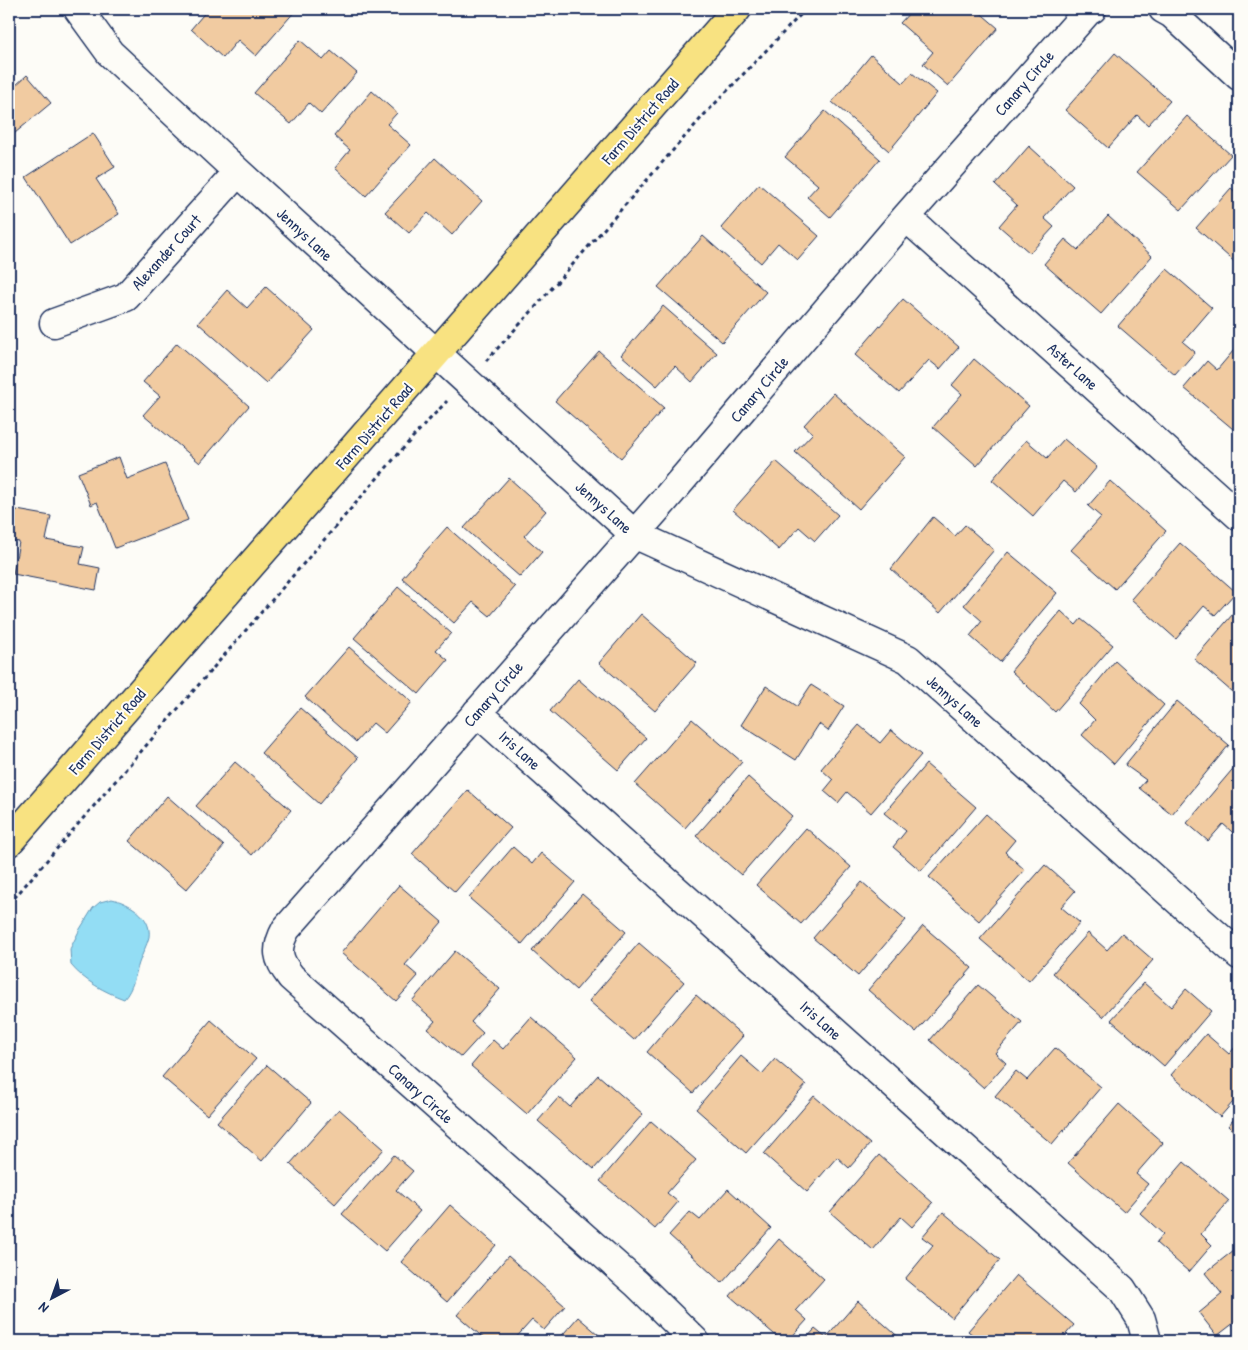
<svg xmlns="http://www.w3.org/2000/svg" width="1248" height="1350" font-family="'Patrick Hand',sans-serif">
  <style>
    .water { fill: #93ddf4; stroke: #6397b8 }
    .building { fill: #f1cba1; stroke: #1b2f5e }
    .lines { fill: none; stroke-linecap: round; stroke-linejoin: round }
    .minor-casing { stroke: #1b2f5e; stroke-width: 31 }
    .major-casing { stroke: #1b2f5e; stroke-width: 31 }
    .path { stroke: #1b2f5e; stroke-width: 3; stroke-dasharray: 4 4; stroke-linecap: butt }
    .minor { stroke: #fdfcf7; stroke-width: 28 }
    .major { stroke: #f8e281; stroke-width: 28 }
    .labels { text-anchor: middle; stroke-width: 4; stroke-linejoin: round; paint-order: stroke }
    .street-label { font-size: 16px; fill: #1b2f5e; stroke: #fdfcf7 }
  </style>
  <rect width="100%" height="100%" fill="#fdfcf7"/>
  <filter id="ink" filterUnits="userSpaceOnUse"><feTurbulence type="fractalNoise" baseFrequency=".02" numOctaves="2"/><feDisplacementMap in="SourceGraphic" scale="10" xChannelSelector="R" yChannelSelector="G"/><feConvolveMatrix kernelMatrix="1 2 1 2 8 2 1 2 1" color-interpolation-filters="sRGB"/></filter>
  <g filter="url(#ink)">
    <path class="water" d="M112 899C129 903 152 916 149 937 147 945 142 954 139 963 135 975 133 989 124 999 105 992 84 981 71 965L70 949 80 929 93 908 100 902Z"/>
    <path class="building" d="M208 9H295L296 10 256 56 238 40 223 58 191 29Z
      M913 9H976L998 28 948 86 923 64 933 52 900 23Z
      M300 40 323 60 331 51 357 73 321 114 309 103 291 124 254 93Z
      M1115 53 1170 101 1148 125 1137 115 1108 148 1065 110Z
      M871 55 903 83 912 73 937 93 889 151 832 102Z
      M27 75 51 103 9 138V79L15 86Z
      M372 91 397 113 387 124 411 145 366 196 335 168 350 150 334 136Z
      M825 111 880 159 830 217 807 197 818 185 785 157Z
      M1187 116 1231 155 1181 210 1137 172Z
      M93 133 115 167 96 179 119 214 70 245 26 177Z
      M1029 146 1073 186 1044 218 1054 227 1030 253 999 226 1017 205 995 185Z
      M435 158 482 201 452 235 428 213 409 233 385 212Z
      M759 184 819 236 798 260 778 243 761 263 721 228Z
      M1231 188 1239 195 1238 265 1196 228Z
      M1108 216 1152 256 1101 314 1044 264 1065 239 1078 250Z
      M703 236 766 292 722 342 658 287Z
      M1167 269 1212 308 1183 342 1195 352 1175 375 1118 326Z
      M266 287 314 330 266 383 198 323 227 290 247 308Z
      M903 299 959 347 940 369 929 360 899 393 855 355Z
      M663 306 717 353 692 382 675 366 657 386 621 355Z
      M177 343 249 406 200 463 143 415 160 396 143 382Z
      M1239 344V434L1184 388 1207 361 1217 370Z
      M599 351 664 408 621 458 555 401Z
      M974 359 1029 406 977 466 933 427 962 394 952 385Z
      M833 393 905 457 859 509 795 452 813 433 804 425Z
      M1064 439 1097 467 1076 492 1063 481 1033 516 992 480 1026 440 1047 458Z
      M119 457 127 479 165 464 188 520 115 548 97 502 91 505 78 473Z
      M776 461 838 515 815 541 799 527 779 550 733 510Z
      M509 478 546 511 524 536 542 552 520 577 464 528Z
      M1110 481 1166 531 1115 589 1071 550 1101 517 1088 506Z
      M11 509 51 516 46 540 84 547 80 564 100 568 96 590 13 574 19 542 9 540V521Z
      M933 517 955 536 965 525 994 550 940 613 891 569Z
      M447 527 515 587 490 616 473 602 454 623 402 578Z
      M1180 543 1236 592 1215 615 1204 606 1176 639 1131 599Z
      M1008 552 1057 593 1000 662 970 636 982 621 964 605Z
      M398 587 451 633 436 650 448 660 419 694 354 638Z
      M1239 607V698L1194 659Z
      M1061 611 1076 625 1081 619 1113 645 1055 712 1011 671Z
      M641 614 697 663 655 711 599 663Z
      M349 647 412 702 385 733 373 723 356 742 305 697Z
      M1115 661 1164 705 1114 764 1082 735 1095 720 1079 704Z
      M578 679 646 738 618 770 550 711Z
      M811 685 844 706 828 731 819 724 796 760 741 725 766 686 797 706Z
      M1177 701 1229 745 1172 814 1139 788 1146 780 1125 765Z
      M300 708 358 758 319 804 261 753Z
      M692 719 742 762 685 828 635 784Z
      M859 725 880 743 891 730 921 755 871 813 847 792 838 803 824 791 833 780 821 769Z
      M235 762 291 810 252 855 196 806Z
      M926 764 976 807 921 871 893 847 906 831 884 813Z
      M1237 764 1239 766V838L1223 824 1208 841 1187 823Z
      M748 777 792 816 741 875 696 836Z
      M468 790 511 828 455 892 412 854Z
      M167 796 224 846 186 890 129 841Z
      M986 814 1015 840 1005 852 1025 870 979 921 929 877Z
      M806 828 851 867 801 924 756 885Z
      M513 847 532 864 541 853 575 882 522 944 469 898Z
      M1045 865 1075 891 1061 907 1080 923 1029 981 980 939Z
      M862 882 906 920 858 976 813 938Z
      M399 885 442 922 405 965 418 976 396 1001 341 953Z
      M582 894 626 932 576 990 532 951Z
      M923 926 972 968 916 1032 868 990Z
      M1088 933 1107 950 1122 933 1153 960 1103 1017 1053 973Z
      M639 943 684 982 634 1040 589 1001Z
      M455 951 500 989 471 1022 483 1033 461 1057 428 1029 435 1021 412 1001Z
      M1144 983 1171 1007 1186 989 1211 1011 1164 1066 1111 1020Z
      M978 985 1022 1022 995 1053 1006 1063 984 1088 930 1040Z
      M696 995 743 1036 693 1093 647 1052Z
      M531 1017 577 1057 527 1114 471 1066 493 1040 503 1049Z
      M211 1020 256 1059 207 1115 162 1077Z
      M1206 1034 1229 1054 1239 1043V1095L1220 1117 1171 1075Z
      M1055 1048 1101 1087 1052 1144 995 1096 1016 1071 1027 1080Z
      M741 1056 762 1074 775 1059 806 1085 746 1153 696 1109Z
      M267 1065 311 1103 262 1161 217 1122Z
      M598 1075 643 1114 594 1169 538 1121 559 1097 570 1107Z
      M814 1096 870 1144 849 1168 837 1157 807 1192 764 1154Z
      M1119 1104 1163 1143 1136 1174 1148 1184 1124 1212 1068 1163Z
      M339 1109 384 1149 335 1204 290 1164Z
      M1239 1113V1136L1228 1126Z
      M651 1121 696 1160 667 1193 678 1202 655 1229 600 1181Z
      M394 1155 413 1171 396 1190 420 1211 385 1251 342 1214Z
      M879 1155 933 1203 912 1227 901 1217 873 1250 830 1212Z
      M1184 1162 1229 1201 1201 1234 1212 1245 1189 1272 1156 1243 1163 1234 1140 1213Z
      M728 1189 771 1228 722 1283 669 1235 690 1212 700 1220Z
      M450 1205 496 1245 447 1302 401 1262Z
      M943 1212 1000 1260 952 1318 905 1279 933 1245 922 1237Z
      M779 1239 824 1279 796 1310 807 1320 788 1341H782L730 1296Z
      M1239 1246V1319L1217 1336 1199 1313 1222 1294 1205 1273Z
      M508 1256 565 1306 544 1330 532 1320 513 1341H487L457 1315Z
      M1016 1275 1074 1325 1060 1341H1048L1043 1337 1039 1341H980L968 1331Z
      M858 1301 903 1341H804L815 1329 826 1338Z
      M578 1317 606 1341H557Z"/>
    <g class="lines">
      <defs>
        <path id="minor" d="M78 9 110 53 238 172 634 534 908 659 1239 955
          M1163 9 1172 14 1239 76
          M906 217 1239 516
          M54 323 126 297 238 172
          M477 712 1122 1289 1141 1319 1147 1341
          M695 1341 637 1284 291 977C277 959 275 949 286 929L663 502 906 217 1088 11 1092 9"/>
        <path id="major" d="M9 842 737 9"/>
      </defs>
      <use href="#minor" class="minor-casing"/>
      <use href="#major" class="major-casing"/>
      <path class="path" d="M486 361 531 312 704 115 806 9
        M9 904 413 437 447 401"/>
      <use href="#minor" class="minor"/>
      <use href="#major" class="major"/>
    </g>
  </g>
  <g class="labels">
    <g class="street-label">
      <text transform="translate(1024 83) rotate(-49)" y="6">Canary Circle</text>
      <text transform="translate(640 121) rotate(-49)" y="6">Farm District Road</text>
      <text transform="translate(305 234) rotate(43)" y="6">Jennys Lane</text>
      <text transform="translate(166 252) rotate(-48)" y="6">Alexander Court</text>
      <text transform="translate(1073 366) rotate(42)" y="6">Aster Lane</text>
      <text transform="translate(759 389) rotate(-50)" y="6">Canary Circle</text>
      <text transform="translate(374 426) rotate(-49)" y="6">Farm District Road</text>
      <text transform="translate(604 507) rotate(42)" y="6">Jennys Lane</text>
      <text transform="translate(493 694) rotate(-49)" y="6">Canary Circle</text>
      <text transform="translate(955 701) rotate(42)" y="6">Jennys Lane</text>
      <text transform="translate(107 731) rotate(-49)" y="6">Farm District Road</text>
      <text transform="translate(520 750) rotate(42)" y="6">Iris Lane</text>
      <text transform="translate(821 1020) rotate(42)" y="6">Iris Lane</text>
      <text transform="translate(421 1093) rotate(42)" y="6">Canary Circle</text>
    </g>
  </g>
  <rect width="1248" height="1350" fill="none" stroke="#fdfcf7" stroke-width="30"/>
  <rect x="15" y="15" width="1218" height="1320" fill="none" stroke="#1b2f5e" stroke-width="2" filter="url(#ink)"/>
  <g transform="translate(52 1298) rotate(221)" stroke="#fdfcf7" stroke-width="4" paint-order="stroke">
  <path d="M0-4L9 19L0 12L-9 19Z" fill="#1b2f5e"/>
  <text y="-8" font-size="14" font-weight="bold" text-anchor="middle" fill="#1b2f5e">N</text>
  </g>
</svg>
